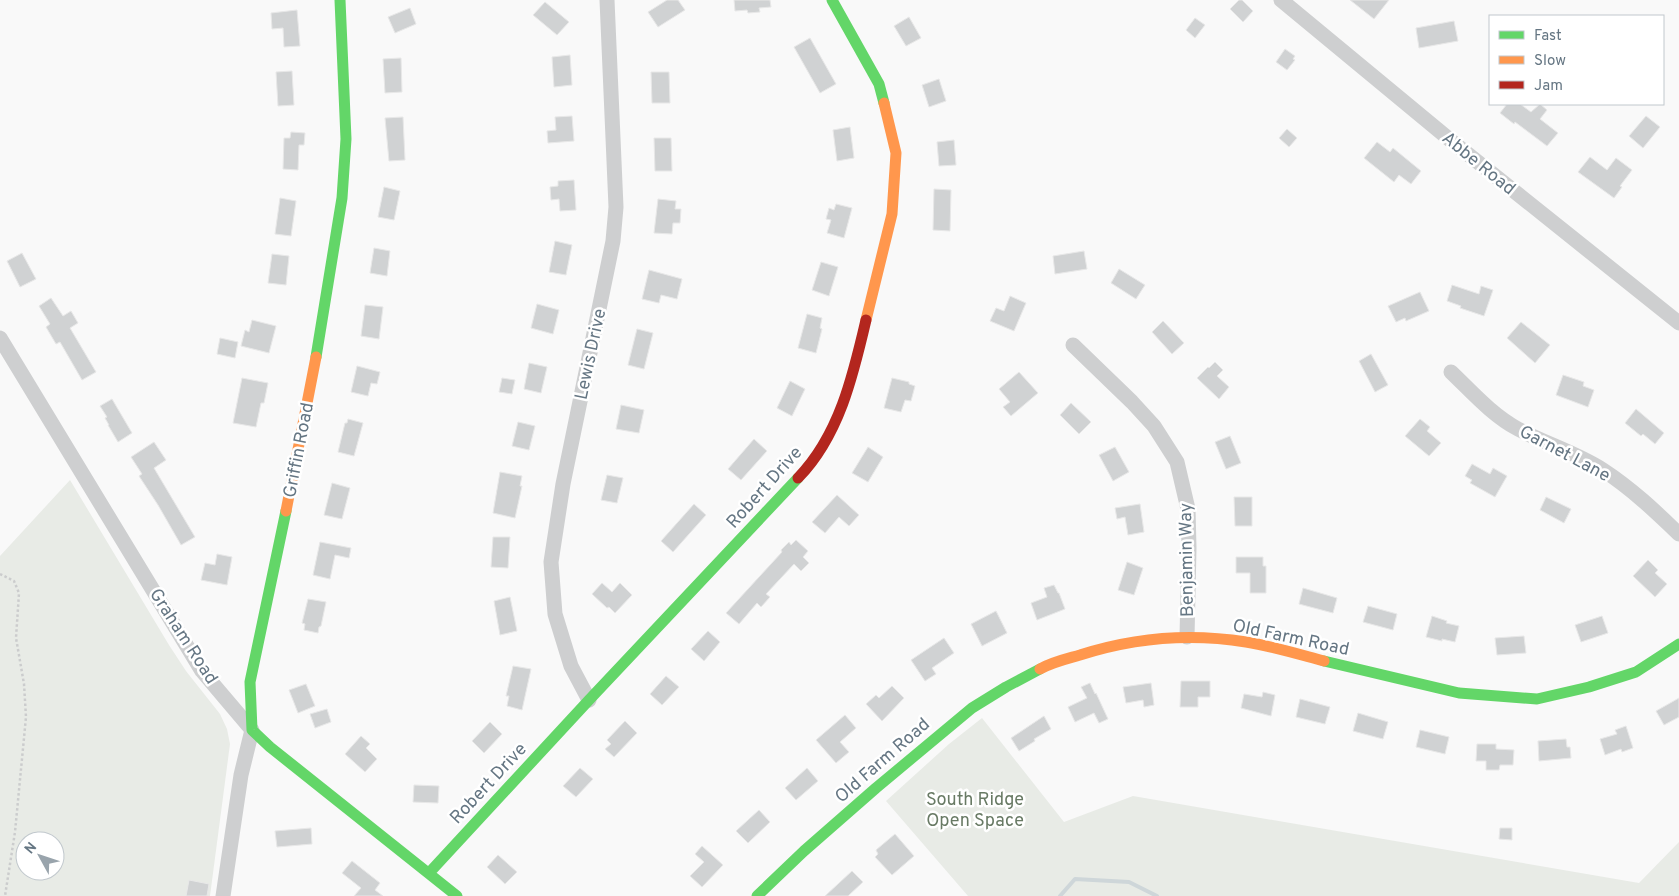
<svg xmlns="http://www.w3.org/2000/svg" width="1679" height="896" font-family="Overpass,sans-serif">
  <style>
    .green { fill: #e8ebe6; fill-rule: evenodd }
    .lines { fill: none; stroke-linecap: round; stroke-linejoin: round }
    .stream { stroke: #ced6d9; stroke-width: 4 }
    .building { fill: #d0d2d3; stroke: #e8e8e8 }
    .path { stroke: #cbcccd; stroke-width: 2.5; stroke-dasharray: 2.5 2.5; stroke-linecap: butt }
    .street { stroke: #cecfd0; stroke-width: 15 }
    .fast { stroke: #63d668; stroke-width: 11 }
    .slow { stroke: #ff974d; stroke-width: 11 }
    .jam { stroke: #b3261e; stroke-width: 11 }
    .labels { text-anchor: middle; stroke-width: 5; stroke-linejoin: round; paint-order: stroke }
    .street-label { font-size: 18px; fill: #657683; stroke: #fff }
    .park-label { font-size: 18px; fill: #687a64; stroke: #fff }
  </style>
  <rect width="100%" height="100%" fill="#f9f9f9"/>
  <path class="green" d="M70 480 169 645 186 671 220 714 227 729 230 744 210 896H0V556ZM25 841H55V871H25Z
    M982 718 1064 822 1133 796 1639 883 1679 842V896H968L886 801 949 744Z"/>
  <g class="lines">
    <path class="stream" d="M1060 896 1075 879 1129 882 1157 896"/>
  </g>
  <path class="building" d="M667 0H678L685 10 658 27 648 12Z
    M734 0H770L771 7 759 8 760 12 748 13 747 10 735 11Z
    M1239 0H1242L1253 11 1243 22 1230 9Z
    M1350 0H1389L1374 19Z
    M545 2 569 22 557 35 533 15Z
    M410 8 416 24 395 33 388 17Z
    M297 10 300 46 284 47 283 28 272 29 271 13Z
    M909 17 921 38 906 46 894 26Z
    M1195 18 1205 25 1195 38 1186 30Z
    M1454 21 1458 41 1419 48 1416 28Z
    M810 38 836 84 820 93 794 47Z
    M1285 49 1295 56 1293 59 1295 60 1287 70 1276 62Z
    M570 55 572 85 554 87 552 57Z
    M401 58 402 92 385 93 383 59Z
    M292 71 294 105 278 106 276 72Z
    M651 72H669L670 103H652Z
    M939 79 946 101 929 107 922 85Z
    M1507 104H1520L1531 112 1540 104 1547 110 1540 119 1558 133 1547 146 1515 122 1514 124 1500 113Z
    M572 116 574 141 548 143 547 131 556 130 555 117Z
    M1646 116 1660 127 1643 148 1629 136Z
    M403 117 405 160 389 161 385 118Z
    M850 127 854 158 837 161 833 130Z
    M1287 129 1297 138 1289 147 1279 138Z
    M291 132 305 133 304 145H299L298 170 283 169 284 138H290Z
    M654 138H671L672 171H655Z
    M954 140 956 165 939 166 937 142Z
    M1377 142 1390 152 1393 148 1421 171 1411 184 1399 175 1394 182 1364 158Z
    M1590 157 1607 170 1616 158 1632 170 1620 186 1622 187 1614 198 1578 172Z
    M574 180 576 210 560 211 559 199 551 200 550 187 558 186V181Z
    M384 187 400 191 394 220 378 217Z
    M934 189 951 190 950 231 933 230Z
    M280 198 296 201 291 236 275 234Z
    M658 199 676 201 675 209H681L680 223H673L672 234 654 233Z
    M836 204 852 208 844 238 827 233 831 220 826 219 829 208 834 210Z
    M555 241 572 245 566 275 549 272Z
    M374 248 390 251 387 276 370 273Z
    M1084 251 1087 269 1055 274 1053 256Z
    M22 253 36 279 20 287 7 261Z
    M272 254 289 256 286 285 268 283Z
    M821 262 838 267 829 296 812 290Z
    M1119 269 1145 285 1136 299 1111 283Z
    M649 270 682 279 677 299 661 295 659 303 642 299Z
    M1452 285 1479 294 1481 286 1493 290 1484 316 1460 308 1461 306 1447 301Z
    M1420 292 1429 311 1406 321 1405 318 1396 322 1388 306Z
    M1010 296 1026 303 1014 331 990 321 996 308 1004 311Z
    M51 298 63 316 71 311 78 323 70 328 96 372 82 380 60 342 56 344 46 327 50 324 39 306Z
    M537 304 559 310 553 334 531 328Z
    M365 305 383 307 379 339 361 336Z
    M807 314 822 318 820 328 822 329 816 353 798 348Z
    M252 320 276 326 269 353 241 346 245 330 249 332Z
    M1163 321 1184 343 1172 354 1152 332Z
    M1521 322 1550 345 1535 363 1507 338Z
    M637 329 653 333 644 369 628 365Z
    M220 338 238 342 235 358 217 354Z
    M1371 354 1388 385 1375 392 1359 361Z
    M1215 362 1223 370 1217 376 1229 387 1219 399 1197 378 1208 367 1209 368Z
    M529 363 547 367 541 393 524 389Z
    M357 366 380 372 377 384 371 383 368 396 351 392Z
    M1019 372 1038 393 1011 416 1003 407 1010 402 999 389Z
    M1563 375 1584 382 1583 386 1594 390 1588 407 1556 395Z
    M242 378 268 383 264 403H261L256 427 233 423Z
    M502 378 515 380 512 394 499 392Z
    M892 378 909 382V384L915 386 911 401 905 400 901 412 884 408Z
    M790 381 805 389 792 416 777 408Z
    M112 399 132 433 118 442 108 425H109L105 418 107 417 100 406Z
    M1071 403 1091 422 1079 434 1060 415Z
    M621 405 644 410 639 433 616 429Z
    M1636 409 1664 433 1655 444 1643 434 1641 436 1625 423Z
    M348 419 363 423 354 456 338 452 345 423H347Z
    M1420 419 1430 427 1427 431 1441 443 1429 456 1405 436Z
    M518 422 535 426 529 450 512 446Z
    M1230 436 1241 463 1226 469 1215 442Z
    M754 439 767 451 741 480 728 469Z
    M154 442 166 460 154 468 195 537 181 545 158 505 139 476 142 474 131 457Z
    M868 447 883 457 868 482 852 473Z
    M1115 447 1129 472 1113 481 1099 455Z
    M1472 464 1490 474 1493 468 1507 476 1495 497 1470 483 1472 480 1465 476Z
    M500 472 522 476 520 486H522L515 518 493 513Z
    M607 475 623 478 617 503 601 500Z
    M332 483 350 488 342 519 324 515Z
    M837 495 859 515 849 526 839 517 825 533 812 522Z
    M1234 497H1252V526H1235Z
    M1546 497 1571 509 1564 523 1540 510Z
    M694 504 706 515 673 552 661 541Z
    M1140 504 1144 532 1128 535 1125 517 1117 519 1115 508Z
    M493 537H510L508 568 491 567Z
    M796 540 808 551 803 557 809 563 801 571 794 564 766 594 770 597 761 607 757 603 739 624 726 613 782 552 781 550 789 542 791 545Z
    M320 542 351 548 349 558 335 555 330 579 313 575Z
    M217 554 232 557 227 585 201 580 205 563 215 565Z
    M1236 557H1263V566H1266V593H1250V573H1236Z
    M1648 560 1658 570 1655 573 1667 584 1655 597 1633 576Z
    M1127 562 1143 568 1134 595 1118 590Z
    M602 583 612 592 620 583 632 595 615 613 609 607 607 608 592 594Z
    M1054 585 1058 593H1059L1065 609 1037 620 1031 603 1047 597 1044 588Z
    M1303 588 1337 598 1333 613 1299 604Z
    M510 597 517 631 500 635 494 601Z
    M308 599 326 602 321 626 319 627 318 633 304 630 305 624 302 623Z
    M1368 606 1397 614 1393 630 1363 622Z
    M996 611 1007 633 982 646 971 624Z
    M1432 616 1447 621 1446 623 1459 626 1455 642 1442 639V641L1426 637Z
    M1602 616 1608 633 1581 642 1575 625Z
    M708 631 720 642 704 661 691 649Z
    M1524 636 1526 653 1497 655 1495 638Z
    M944 638 954 653 932 668 936 674 925 681 911 660Z
    M513 666 531 669 522 710 507 706 509 696H506Z
    M666 676 679 687 662 705 650 694Z
    M1181 681H1210V697H1198V707H1180Z
    M1090 683 1095 694 1096 693 1108 719 1099 723 1094 713 1075 722 1068 707 1087 698 1081 687Z
    M1151 683 1154 705 1144 707 1143 700 1126 703 1123 687Z
    M306 684 315 706 298 713 289 690Z
    M892 686 904 698 882 721 866 704 876 695 879 698Z
    M1263 692 1275 695 1271 716 1241 708 1244 694 1262 697Z
    M1679 698V717L1664 725 1656 711Z
    M1300 699 1330 707 1325 724 1296 717Z
    M327 709 331 722 315 728 310 714Z
    M1358 713 1388 722 1383 739 1353 731Z
    M845 715 856 728 840 742 849 752 836 763 816 740Z
    M1044 716 1051 729 1034 739 1035 741 1019 751 1011 738Z
    M625 721 637 733 614 757 605 749 611 744 607 740Z
    M490 722 502 734 484 753 472 741Z
    M1626 726 1633 748 1622 752 1621 749 1605 755 1600 739 1617 734 1615 730Z
    M1420 730 1449 737 1445 754 1416 747Z
    M361 736 370 744 366 748 377 759 365 772 345 754Z
    M1566 739 1567 747H1570L1571 758 1539 761 1538 741Z
    M1477 744H1496V749L1514 750 1513 765H1500L1499 770H1486V761H1476Z
    M580 768 593 779 576 797 563 786Z
    M807 768 818 781 796 800 785 788Z
    M414 785 439 786 438 803 413 802Z
    M759 810 770 822 748 843 736 831Z
    M311 828 312 844 277 847 275 831Z
    M1500 828H1512V840L1499 839Z
    M895 834 914 856 892 875 875 857 878 854 876 850Z
    M702 846 723 865 702 887 690 876 704 862 695 854Z
    M498 855 517 872 505 884 487 867Z
    M352 861 380 883 375 890 383 896H354L361 888 342 873Z
    M852 871 863 882 848 896H825Z
    M189 880 209 884 207 896H186Z"/>
  <g class="lines">
    <path class="path" d="M0 574 14 581 19 593 16 638 24 684 26 717 15 832 5 896"/>
    <path class="street" d="M1281 0 1449 139 1679 323
      M0 338 202 671 252 730 241 775 223 896
      M1073 345 1132 402 1154 426 1177 462 1188 509 1189 548 1187 637
      M1451 372C1472 392 1492 415 1518 429 1546 444 1577 453 1603 470 1632 489 1655 511 1679 534
      M589 700 571 666 555 614 551 562 563 484 613 241 616 207 607 0"/>
    <path class="fast" d="M832 0 879 84 884 103
      M316 357 342 198 346 139 340 0
      M286 511 250 682 252 730 270 747 457 896
      M1324 661 1459 693 1537 699 1589 687 1636 672 1679 644
      M429 873 589 700 798 478
      M757 896 804 851 876 788 972 708 1006 687 1040 669"/>
    <path class="slow" d="M866 320 892 214 896 153 884 103
      M286 511 316 357
      M1040 669C1052 662 1066 659 1080 655 1133 638 1190 633 1246 642 1272 646 1298 654 1324 661"/>
    <path class="jam" d="M798 478C839 436 853 376 866 320"/>
  </g>
  <g class="labels">
    <g class="street-label">
      <text transform="translate(1479 163) rotate(39)" y="6">Abbe Road</text>
      <text transform="translate(590 354) rotate(-78)" y="6">Lewis Drive</text>
      <text transform="translate(298 450) rotate(-79)" y="6">Griffin Road</text>
      <text transform="translate(1565 453) rotate(28)" y="6">Garnet Lane</text>
      <text transform="translate(764 487) rotate(-48)" y="6">Robert Drive</text>
      <text transform="translate(1186 560) rotate(-91)" y="6">Benjamin Way</text>
      <text transform="translate(184 636) rotate(57)" y="6">Graham Road</text>
      <text transform="translate(1291 637) rotate(12)" y="6">Old Farm Road</text>
      <text transform="translate(882 760) rotate(-41)" y="6">Old Farm Road</text>
      <text transform="translate(488 783) rotate(-47)" y="6">Robert Drive</text>
    </g>
    <g class="park-label">
      <text x="975" y="805">South Ridge<tspan x="975" dy="21">Open Space</tspan></text>
    </g>
  </g>
  <rect x="1489" y="15" width="175" height="90" fill="#ffffff" stroke="#c1c8cd"/>
  <rect x="1499" y="31" width="25" height="8" fill="#63d668" stroke="#c1c8cd"/>
  <text x="1534" y="40" font-size="15" fill="#657683">Fast</text>
  <rect x="1499" y="56" width="25" height="8" fill="#ff974d" stroke="#c1c8cd"/>
  <text x="1534" y="65" font-size="15" fill="#657683">Slow</text>
  <rect x="1499" y="81" width="25" height="8" fill="#b3261e" stroke="#c1c8cd"/>
  <text x="1534" y="90" font-size="15" fill="#657683">Jam</text>
  <g transform="translate(40 856) rotate(310)"><circle r="24" fill="#ffffff" stroke="#c1c8cd"/>
  <path d="M0-4L9 19L0 12L-9 19Z" fill="#99a4ac"/>
  <text y="-8" font-size="14" font-weight="bold" text-anchor="middle" fill="#657683">N</text>
  </g>
</svg>
